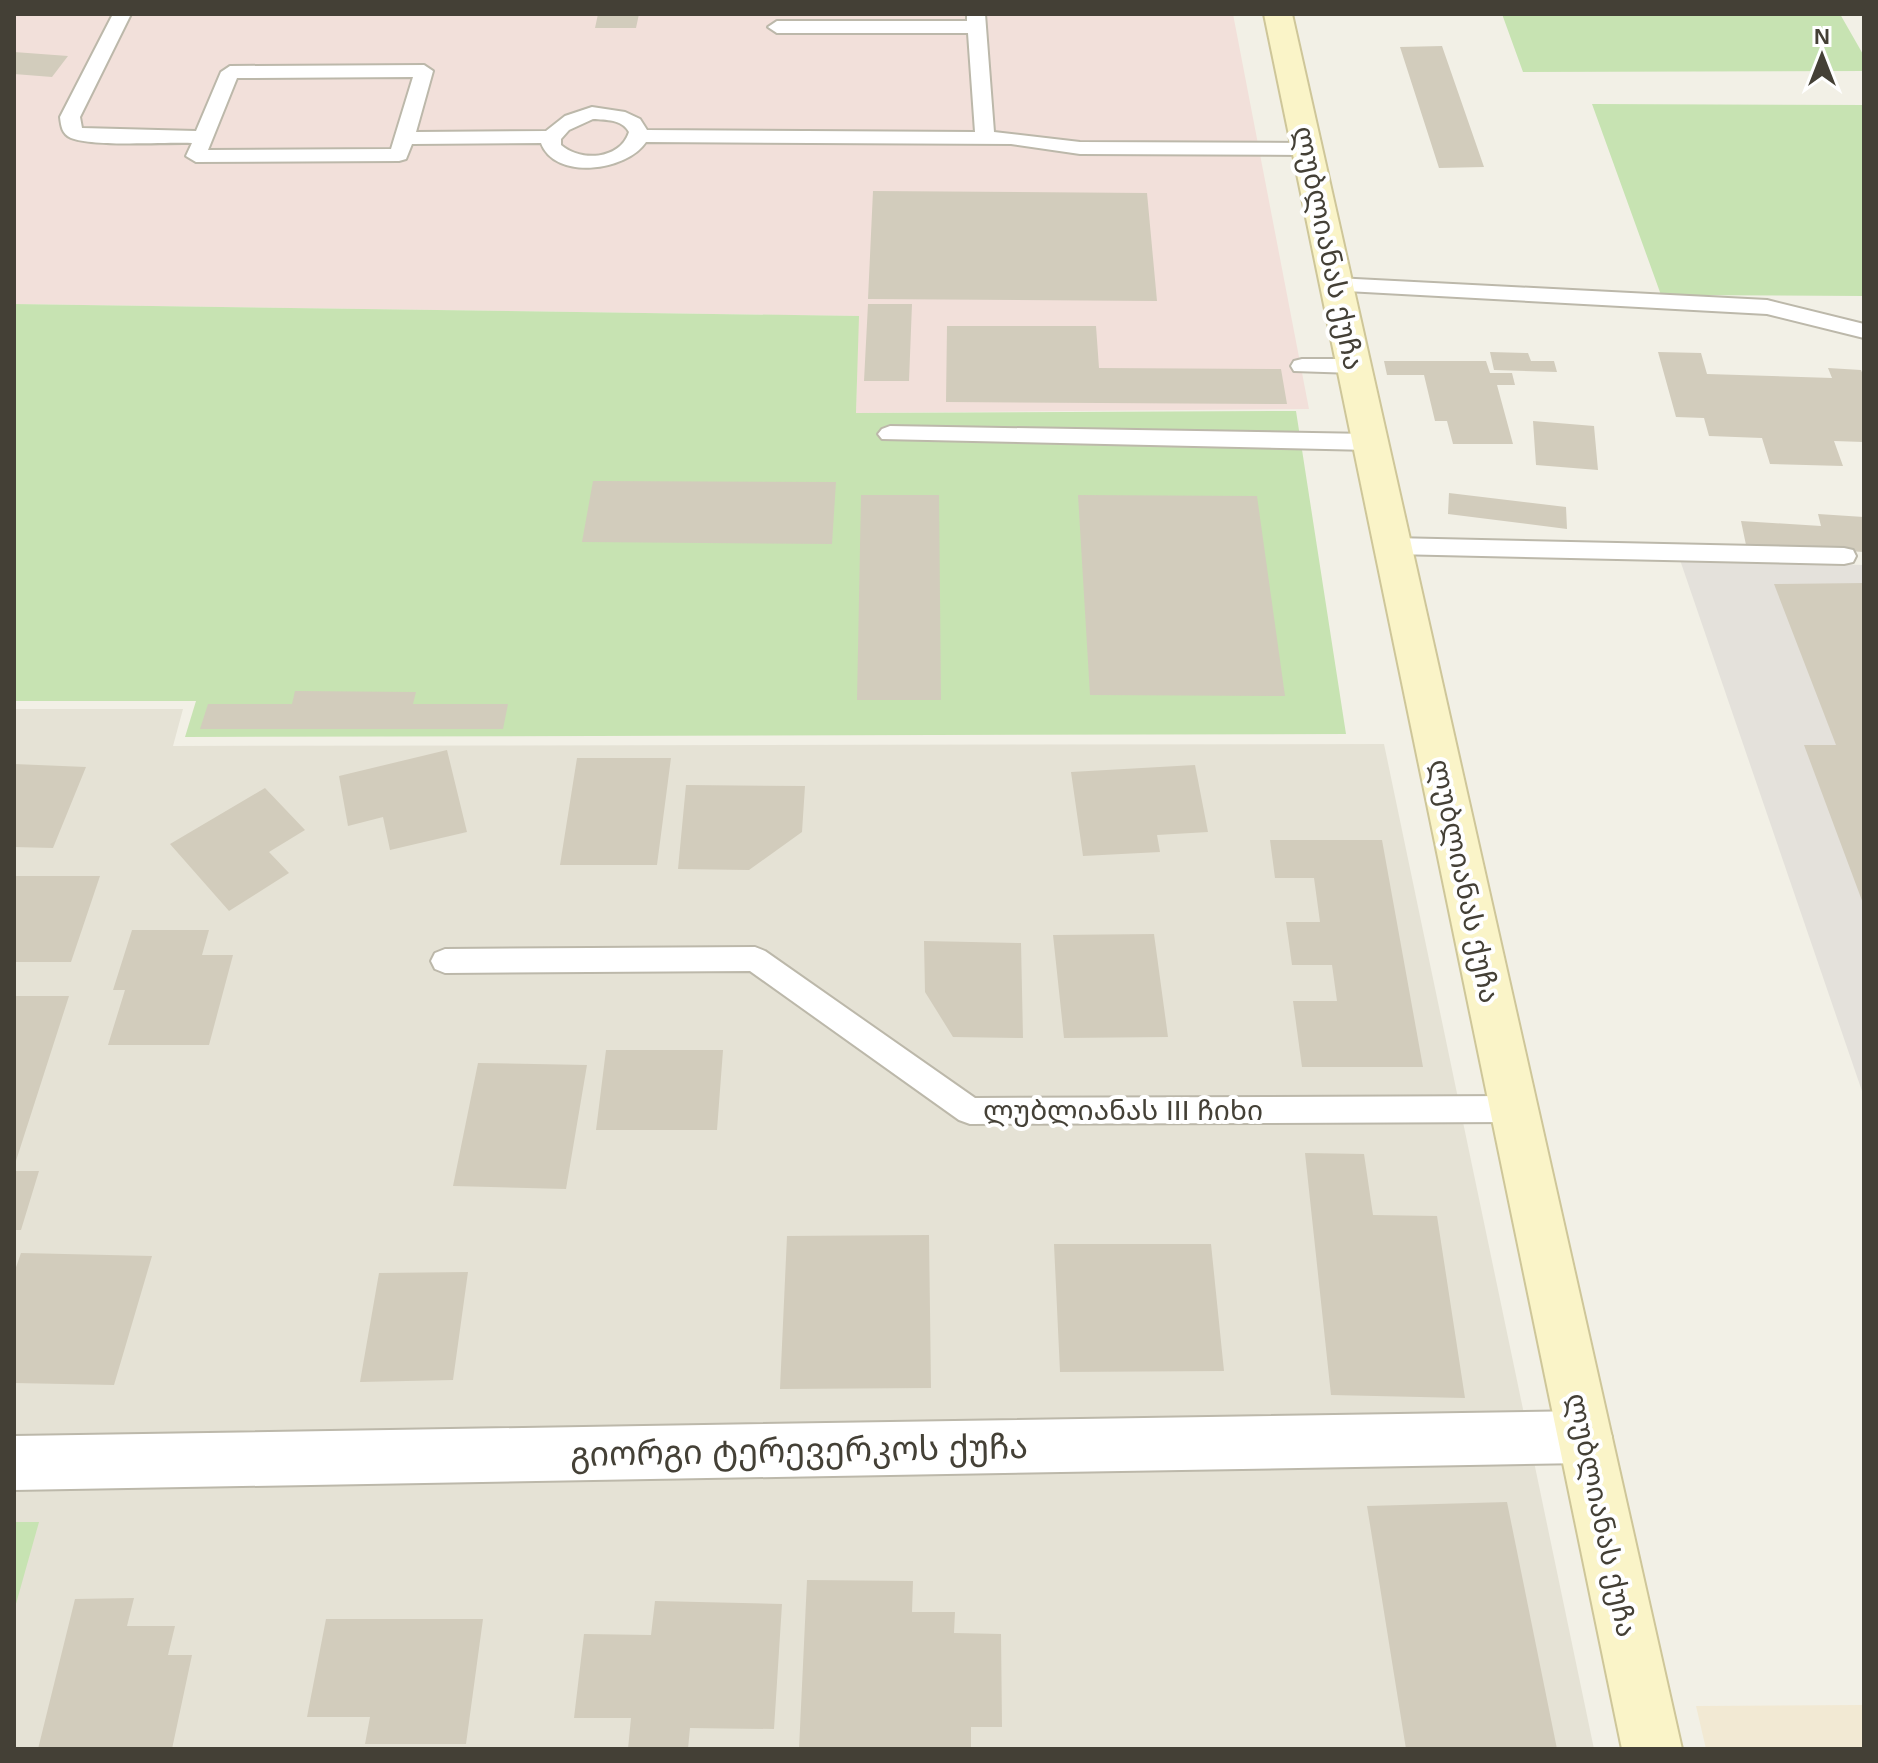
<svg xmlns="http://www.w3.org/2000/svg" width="1878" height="1763" font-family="Helvetica,'Noto Sans Georgian',sans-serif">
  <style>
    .residential { fill: #e5e2d5 }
    .commercial { fill: #f2e9d3 }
    .industrial { fill: #e4e1db }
    .medical { fill: #f2e0da }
    .green { fill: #c7e3b2 }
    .building { fill: #d2ccbc }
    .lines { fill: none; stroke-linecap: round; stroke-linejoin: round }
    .lane-casing { stroke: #bcb8aa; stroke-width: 4 }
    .street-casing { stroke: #bcb8aa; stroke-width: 4 }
    .secondary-casing { stroke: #cec699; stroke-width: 4 }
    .lane { fill: #fff; fill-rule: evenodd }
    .street { fill: #fff; fill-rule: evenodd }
    .secondary { fill: #faf4c8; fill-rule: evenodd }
    .labels { text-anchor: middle; stroke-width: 8; stroke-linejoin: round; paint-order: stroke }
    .street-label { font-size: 28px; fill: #444036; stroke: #fff }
    .near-street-label { font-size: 34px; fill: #444036; stroke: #fff }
  </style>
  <rect width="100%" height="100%" fill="#f2f0e6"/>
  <path class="residential" d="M14 709H183L173 746 1384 744 1594 1749H14Z"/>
  <path class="commercial" d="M1864 1705V1749H1706L1696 1706Z"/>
  <path class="industrial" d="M1680 560 1864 565V1097Z"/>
  <path class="medical" d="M14 14H1233L1309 409 856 413 858 316 14 304Z"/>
  <path class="green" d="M1502 14H1840L1864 56V71L1523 72Z
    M1592 104 1864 105V296L1661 295Z
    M14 304 859 316 856 413 1296 411 1346 734 185 737 196 701H14Z
    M14 1522H39L14 1611Z"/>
  <path class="building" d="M598 14H639L636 28H595Z
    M1442 46 1484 167 1439 168 1400 47Z
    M14 52 68 56 52 77 14 74Z
    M873 191 1147 193 1157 301 868 299Z
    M868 304H912L909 381H864Z
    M947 326H1096L1099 368 1281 369 1287 404 946 402Z
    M1490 352 1528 353 1531 361H1554L1557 372 1494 370Z
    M1658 352 1701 353 1707 374 1832 378 1828 368 1861 370 1864 377V442L1834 441 1843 466 1770 464 1762 438 1709 436 1704 418 1676 417Z
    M1384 361H1486L1490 373H1512L1515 385H1497L1513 444H1453L1447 421H1435L1424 375H1387Z
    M1533 421 1594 426 1598 470 1536 465Z
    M593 481 836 482 832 544 582 542Z
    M1449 493 1566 507 1567 529 1448 514Z
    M861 495H939L941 700H857Z
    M1078 495 1257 496 1285 696 1090 695Z
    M1818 514 1864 517V552L1746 545 1741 521 1821 526Z
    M1864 583V906L1804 745H1836L1774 584Z
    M295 691 416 692 413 704H508L503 729H200L208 704H292Z
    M447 750 467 832 390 850 383 817 348 826 339 776Z
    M577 758H671L657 865H560Z
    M14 764 86 767 53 848 14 847Z
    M1195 765 1208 832 1157 835 1160 852 1083 856 1071 772Z
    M686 785 805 786 802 832 749 870 678 869Z
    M265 788 305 830 269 852 289 873 229 911 170 844Z
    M1270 840H1382L1423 1067H1302L1293 1001H1337L1332 965H1292L1286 922H1320L1314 878H1275Z
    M14 876H100L71 962H14Z
    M132 930H209L202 955H233L209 1045H108L125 990H113Z
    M1154 934 1168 1037 1064 1038 1053 935Z
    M924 941 1021 943 1023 1038 953 1037 925 992Z
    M14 996H69L15 1164 14 1163Z
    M606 1050H723L717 1130H596Z
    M478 1063 587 1065 566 1189 453 1186Z
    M1305 1153 1364 1154 1373 1215 1437 1216 1465 1398 1331 1395Z
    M14 1171H39L21 1230H14Z
    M929 1235 931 1388 780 1389 787 1236Z
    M1054 1244H1211L1224 1371 1060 1372Z
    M21 1253 152 1256 114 1385 14 1383V1273Z
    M468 1272 453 1380 360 1382 379 1273Z
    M1507 1502 1557 1749H1406L1367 1506Z
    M807 1580 913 1581 912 1612H955L954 1633 1001 1634 1002 1727H971V1749H799Z
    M134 1598 127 1626H175L168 1655H192L172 1749H38L75 1599Z
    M655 1601 782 1604 774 1729 690 1728 688 1749H628L631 1718H574L584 1634 651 1635Z
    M326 1619H483L466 1744H365L370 1717H307Z"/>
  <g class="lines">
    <defs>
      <path id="lane" d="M113 14H131L80 117 82 128 196 131 221 72 230 66 424 65 433 71 416 132 546 131 565 116 592 107 625 112 640 119 647 130 975 132 968 33H777L768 27 777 21H967V14H985L994 132 1080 142 1307 143 1317 149 1307 155 1080 154 1011 144 646 142C627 171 555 181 541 143L412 144 406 159 399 161 196 162 186 156 192 143C164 142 94 147 71 138 62 134 61 126 60 117ZM413 77 391 149 208 150 237 78ZM593 119C606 120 622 119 629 132 620 160 581 162 561 145V139L569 130Z
        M1336 278 1767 300 1864 324V338L1767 314 1328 290 1325 285Z
        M1302 359H1354L1362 361 1365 366 1362 371 1354 373 1294 371 1291 366 1294 361Z
        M890 426 1370 434 1378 437 1382 442 1378 447 1370 450 882 439 878 434 882 429Z
        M1393 538 1844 548 1853 550 1856 556 1853 562 1844 564 1393 554 1384 552 1381 546 1384 540Z
        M755 947 765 951 975 1098 1514 1096 1525 1100 1529 1109 1525 1118 1514 1122 970 1124 959 1120 750 971 445 973 435 969 431 961 435 953 445 949Z"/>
      <path id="street" d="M1585 1411 1604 1418 1612 1437 1604 1456 1585 1463 14 1490V1436Z"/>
      <path id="secondary" d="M1264 14H1292L1682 1749H1622Z"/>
    </defs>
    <use href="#lane" class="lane-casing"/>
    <use href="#street" class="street-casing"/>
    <use href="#secondary" class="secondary-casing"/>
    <use href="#lane" class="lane"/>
    <use href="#street" class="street"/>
    <use href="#secondary" class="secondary"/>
  </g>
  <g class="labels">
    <g class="street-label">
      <text transform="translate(1329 248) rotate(78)" y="10">ლუბლიანას ქუჩა</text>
      <text transform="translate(1465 881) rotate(78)" y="10">ლუბლიანას ქუჩა</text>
      <text x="1123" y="1120">ლუბლიანას III ჩიხი</text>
      <text transform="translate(1602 1515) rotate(78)" y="10">ლუბლიანას ქუჩა</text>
    </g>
    <g class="near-street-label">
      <text transform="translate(799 1450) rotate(-1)" y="12">გიორგი ტერევერკოს ქუჩა</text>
    </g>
  </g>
  <rect width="1878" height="1763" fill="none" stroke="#444036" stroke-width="32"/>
  <g transform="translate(1822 56)" stroke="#ffffff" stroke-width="6" paint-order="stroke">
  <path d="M0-6L14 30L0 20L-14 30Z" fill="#444036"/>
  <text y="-12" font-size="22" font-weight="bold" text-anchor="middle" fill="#444036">N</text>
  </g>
</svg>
